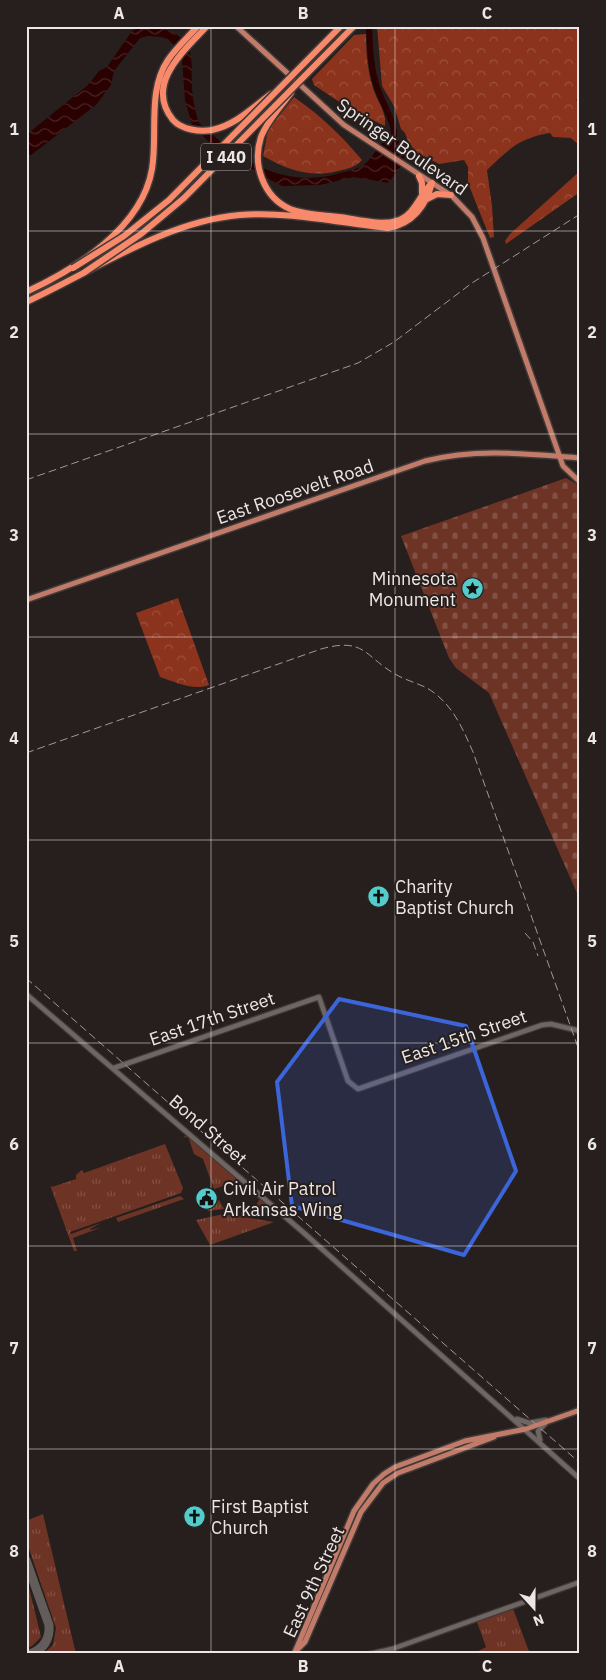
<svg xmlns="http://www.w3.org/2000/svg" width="606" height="1680" font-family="'IBM Plex Sans',sans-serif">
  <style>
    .grass { fill: url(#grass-tufts) }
    .forest { fill: url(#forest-crowns) }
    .cemetery { fill: url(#cemetery-stones) }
    .pitch { fill: #6d3425 }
    .water { fill: url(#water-waves) }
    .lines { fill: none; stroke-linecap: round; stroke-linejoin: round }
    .river { stroke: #2a0000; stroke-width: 6 }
    .taxiway { stroke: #625c5a; stroke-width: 9 }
    .minor-casing { stroke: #403a38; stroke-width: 7 }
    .major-casing { stroke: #403a38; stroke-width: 8 }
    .highway-casing { stroke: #403a38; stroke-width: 9 }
    .minor { stroke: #6f6664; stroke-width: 4.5 }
    .major { stroke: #c17b68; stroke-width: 5 }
    .highway { stroke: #f8896b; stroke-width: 6 }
    .rail { stroke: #9f9997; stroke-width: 1; stroke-dasharray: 8 4; stroke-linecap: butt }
    .highway-bridge-casing { stroke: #403a38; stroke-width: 9; stroke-linecap: butt }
    .highway-bridge { stroke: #f8896b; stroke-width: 6 }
    .marked { fill: #3c65da; fill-opacity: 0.2; stroke: #3c65da; stroke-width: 4; stroke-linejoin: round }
    .grid { fill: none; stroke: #ece7e6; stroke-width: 1; stroke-opacity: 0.55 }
    .labels { text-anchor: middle; stroke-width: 4; stroke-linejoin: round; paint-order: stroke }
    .shield { fill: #261f1d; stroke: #b1abaa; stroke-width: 1 }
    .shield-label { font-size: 16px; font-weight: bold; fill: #ece7e6 }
    .street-label { font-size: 18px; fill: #ece7e6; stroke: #261f1d }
    .poi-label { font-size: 18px; fill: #ece7e6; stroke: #261f1d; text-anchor: start }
    .neatline { fill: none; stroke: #ece7e6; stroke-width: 2 }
    .grid-label { font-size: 16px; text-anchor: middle; font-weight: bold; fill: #ece7e6 }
  </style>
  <defs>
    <pattern id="grass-tufts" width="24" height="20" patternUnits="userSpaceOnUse" patternTransform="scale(1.25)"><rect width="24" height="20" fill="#6d3425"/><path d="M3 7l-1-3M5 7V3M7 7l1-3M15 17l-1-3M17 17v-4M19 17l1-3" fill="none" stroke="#825145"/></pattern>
    <pattern id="forest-crowns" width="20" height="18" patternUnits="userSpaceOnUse" patternTransform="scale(1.25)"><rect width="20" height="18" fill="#8b331c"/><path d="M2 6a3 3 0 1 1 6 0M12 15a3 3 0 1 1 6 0" fill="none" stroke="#9c513d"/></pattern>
    <pattern id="cemetery-stones" width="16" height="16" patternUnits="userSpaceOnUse" patternTransform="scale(1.25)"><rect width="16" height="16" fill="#6d3425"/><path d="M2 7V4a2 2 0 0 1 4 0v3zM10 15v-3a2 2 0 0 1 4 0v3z" fill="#825145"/></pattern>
    <pattern id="water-waves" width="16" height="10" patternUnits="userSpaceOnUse" patternTransform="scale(1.25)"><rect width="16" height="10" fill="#2a0000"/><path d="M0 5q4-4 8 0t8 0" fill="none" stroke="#492525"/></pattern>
  </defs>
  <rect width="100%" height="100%" fill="#261f1d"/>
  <path class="grass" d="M188 1133 241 1180 214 1189 203 1159 194 1154 188 1136 183 1138Z
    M165 1144 183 1188 181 1193 70 1232 71 1234 101 1223 90 1229 91 1230 102 1227 73 1238 77 1251H74L50 1185 52 1187 76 1179V1175L82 1170 84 1173Z
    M180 1196 184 1199 118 1222 116 1218Z
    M260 1199 269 1207V1213L253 1212 254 1208Z
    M219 1200 224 1209 208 1211 207 1208 210 1207 206 1208 205 1205Z
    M224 1214 274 1222 210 1245 196 1220Z
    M43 1514 76 1654H43L53 1645 56 1628 26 1540V1521Z
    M26 1575 41 1637 32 1646 26 1648Z
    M512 1606 530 1654H473L486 1647 476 1619Z"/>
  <path class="forest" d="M377 26H580V98L576 100 580 106V146L571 138 553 137 550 133C519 138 509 149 487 170L492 206 494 237 490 238 468 183V167L464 160 439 164 416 152 408 141 405 133 401 129 394 106 382 86Z
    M366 34C366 54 368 78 376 96 381 107 386 113 385 126L350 109 314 85 312 79 354 35Z
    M294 97C320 115 342 136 362 160 356 167 347 169 338 171 310 178 288 170 263 156L268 130Z
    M580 171V192L506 244 505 241 510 234Z
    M178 598 209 685C193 691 175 682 160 677L136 613Z"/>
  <path class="cemetery" d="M566 478 580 486V900L489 693 456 668 449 658 401 536Z"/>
  <path class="pitch" d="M510 1621 513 1630 500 1635 497 1626Z"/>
  <path class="water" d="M142 26C162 27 184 31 190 53 193 64 191 77 192 89 193 100 195 112 199 123 240 160 282 190 340 173 347 171 360 169 365 164 372 158 378 147 383 139L381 130 412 150 403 159 405 162 388 183 354 177 320 185 282 186 248 168 211 144 192 125 185 100 182 59 176 47 168 39 161 37 148 36 140 38 114 71 111 85 96 105 26 159V135L88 85 99 71 107 67 132 31Z"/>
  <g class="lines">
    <path class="river" d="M369 26C370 46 370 65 376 84 381 104 399 124 393 145"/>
    <path class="taxiway" d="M26 1560 49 1625C50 1639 44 1649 30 1654"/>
    <defs>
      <path id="minor" d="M26 994 304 1233 580 1479
        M114 1068 319 997 348 1081 358 1089 542 1025 551 1024 580 1031
        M517 1419 529 1423 546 1420
        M540 1440 538 1431 545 1424
        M370 1654 392 1649 580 1582"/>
      <path id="major" d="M236 26 344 125 452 196 472 217 483 238 563 466 580 482
        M26 600 425 461C479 448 526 454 580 458
        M298 1649 305 1642 361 1512 383 1483 398 1473 494 1437
        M295 1652 354 1511 373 1484 384 1474 395 1467 465 1441 526 1429 580 1410"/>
      <path id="highway" d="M207 26C184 51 144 84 173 120 182 130 200 132 212 130 236 125 253 107 271 94
        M291 93C281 106 267 121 261 137 252 164 263 197 290 209 305 215 323 215 339 217 356 219 380 226 396 221 415 216 419 195 432 183
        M419 176 422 183V193
        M427 199 437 194 451 195
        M26 292C76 269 142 228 152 169 158 134 147 91 168 60 176 48 188 37 198 26
        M26 302C93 271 166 221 240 215 289 211 340 223 388 228 412 224 426 206 432 183"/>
    </defs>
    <use href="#minor" class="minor-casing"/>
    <use href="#major" class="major-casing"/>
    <use href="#highway" class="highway-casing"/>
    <use href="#minor" class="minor"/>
    <use href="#major" class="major"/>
    <use href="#highway" class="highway"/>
    <path class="rail" d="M26 480 358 363 394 342 472 283 580 214
      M26 753 321 649C365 637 364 656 395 674 405 680 417 683 427 688 452 703 462 727 473 752L580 1053
      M525 933 533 942 538 956
      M26 978 580 1463"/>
    <defs>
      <path id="highway-bridge" d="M73 268 124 236 169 200 341 26
        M85 272 141 234 184 198 354 26"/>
    </defs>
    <use href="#highway-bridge" class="highway-bridge-casing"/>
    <use href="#highway-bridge" class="highway-bridge"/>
  </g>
  <path class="marked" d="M339 999 466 1026 516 1171 464 1255 292 1206 277 1082Z"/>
  <path class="grid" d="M211 26V1654M395 26V1654M26 231H580M26 434H580M26 637H580M26 840H580M26 1043H580M26 1246H580M26 1449H580"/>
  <defs>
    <symbol id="sight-disc" viewBox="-11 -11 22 22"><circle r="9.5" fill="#53cdcb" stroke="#261f1d"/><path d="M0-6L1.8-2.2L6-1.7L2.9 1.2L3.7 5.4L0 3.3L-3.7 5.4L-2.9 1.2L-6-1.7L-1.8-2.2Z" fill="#111"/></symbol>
    <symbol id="church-disc" viewBox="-11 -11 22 22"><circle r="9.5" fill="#53cdcb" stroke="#261f1d"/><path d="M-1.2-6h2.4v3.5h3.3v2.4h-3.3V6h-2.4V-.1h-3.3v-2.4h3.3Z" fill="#111"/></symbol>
    <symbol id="civic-disc" viewBox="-11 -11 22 22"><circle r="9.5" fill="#53cdcb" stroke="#261f1d"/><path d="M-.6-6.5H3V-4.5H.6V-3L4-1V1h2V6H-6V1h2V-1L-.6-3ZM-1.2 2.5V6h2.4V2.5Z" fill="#111"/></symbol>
  </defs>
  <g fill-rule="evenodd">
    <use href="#sight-disc" x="460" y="576" width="25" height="25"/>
    <use href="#church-disc" x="366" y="884" width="25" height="25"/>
    <use href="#civic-disc" x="194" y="1186" width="25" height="25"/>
    <use href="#church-disc" x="182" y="1504" width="25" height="25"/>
  </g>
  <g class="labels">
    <rect class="shield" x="201" y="143.5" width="50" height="27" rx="4"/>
    <g class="shield-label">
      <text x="226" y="163">I 440</text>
    </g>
    <g class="street-label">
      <text transform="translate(402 147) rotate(35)" y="6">Springer Boulevard</text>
      <text transform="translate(295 492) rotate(-19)" y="6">East Roosevelt Road</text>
      <text transform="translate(212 1019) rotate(-19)" y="6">East 17th Street</text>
      <text transform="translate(464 1037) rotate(-19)" y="6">East 15th Street</text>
      <text transform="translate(208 1130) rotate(41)" y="6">Bond Street</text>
      <text transform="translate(314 1582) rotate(-65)" y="6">East 9th Street</text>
    </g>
    <g class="poi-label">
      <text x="456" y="585" text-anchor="end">Minnesota<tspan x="456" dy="21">Monument</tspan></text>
      <text x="395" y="893">Charity<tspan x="395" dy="21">Baptist Church</tspan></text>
      <text x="223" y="1195">Civil Air Patrol<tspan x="223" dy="21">Arkansas Wing</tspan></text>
      <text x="211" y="1513">First Baptist<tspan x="211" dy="21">Church</tspan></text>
    </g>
  </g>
  <rect width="606" height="1680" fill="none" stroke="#261f1d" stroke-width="55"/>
  <g transform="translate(534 1608) rotate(159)" stroke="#261f1d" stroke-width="4" paint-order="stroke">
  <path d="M0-4L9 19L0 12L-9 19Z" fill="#ece7e6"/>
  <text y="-8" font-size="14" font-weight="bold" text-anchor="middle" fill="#ece7e6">N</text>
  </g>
  <rect x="28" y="28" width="550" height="1624" class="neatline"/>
  <g class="grid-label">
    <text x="119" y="19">A</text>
    <text x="303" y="19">B</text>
    <text x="487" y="19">C</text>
    <text x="14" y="135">1</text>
    <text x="592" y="135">1</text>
    <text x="14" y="338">2</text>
    <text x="592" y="338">2</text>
    <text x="14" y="541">3</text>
    <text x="592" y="541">3</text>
    <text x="14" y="744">4</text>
    <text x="592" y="744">4</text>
    <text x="14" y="947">5</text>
    <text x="592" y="947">5</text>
    <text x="14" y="1150">6</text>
    <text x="592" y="1150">6</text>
    <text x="14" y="1354">7</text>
    <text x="592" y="1354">7</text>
    <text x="14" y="1557">8</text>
    <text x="592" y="1557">8</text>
    <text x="119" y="1672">A</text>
    <text x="303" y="1672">B</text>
    <text x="487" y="1672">C</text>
  </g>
</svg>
